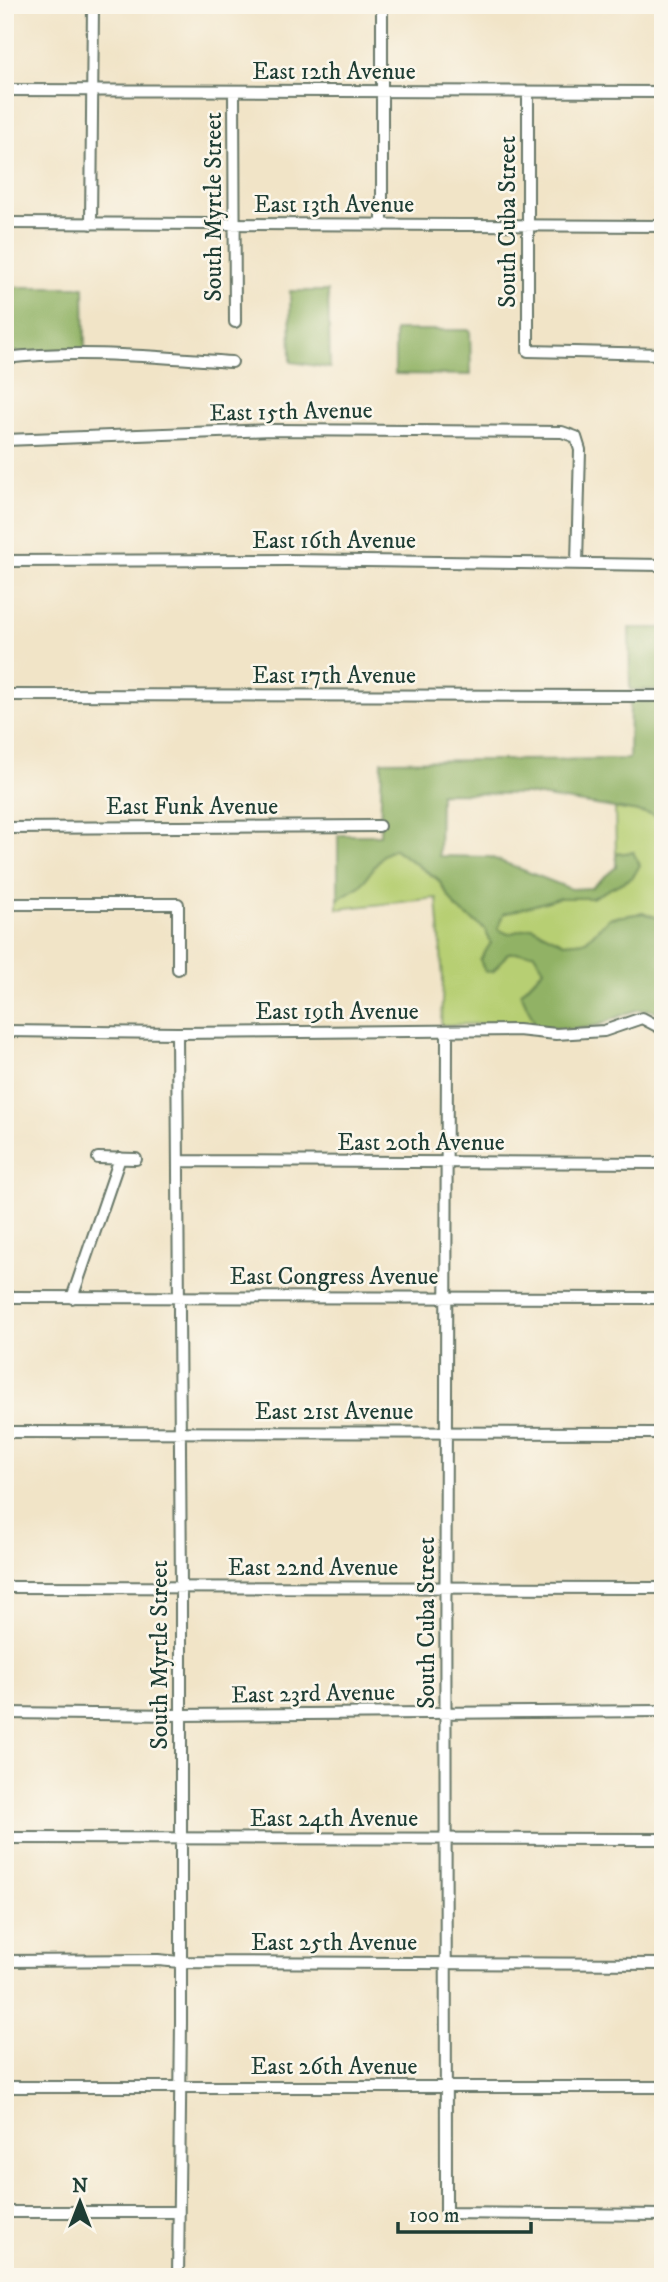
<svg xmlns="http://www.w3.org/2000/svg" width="668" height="2282" font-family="'IM FELL DW Pica',serif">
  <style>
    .green { fill: #b7cf73; stroke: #6b8654; stroke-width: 2 }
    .forest { fill: #91b265; stroke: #58784c; stroke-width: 2 }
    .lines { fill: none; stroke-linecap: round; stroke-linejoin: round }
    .minor-casing { stroke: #687767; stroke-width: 14 }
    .minor { stroke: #fff; stroke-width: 10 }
    .labels { text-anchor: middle; stroke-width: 5; stroke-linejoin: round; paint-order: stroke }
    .street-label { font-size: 24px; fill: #1f3d34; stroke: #fbf7ec }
  </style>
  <rect width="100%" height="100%" fill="#fbf7ec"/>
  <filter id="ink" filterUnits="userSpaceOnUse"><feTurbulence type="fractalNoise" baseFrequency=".0143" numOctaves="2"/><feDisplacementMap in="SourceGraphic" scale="14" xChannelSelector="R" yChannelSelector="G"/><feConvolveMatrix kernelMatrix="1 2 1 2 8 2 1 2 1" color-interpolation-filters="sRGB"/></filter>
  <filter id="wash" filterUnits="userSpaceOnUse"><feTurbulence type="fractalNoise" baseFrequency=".00686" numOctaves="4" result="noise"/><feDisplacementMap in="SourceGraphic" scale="28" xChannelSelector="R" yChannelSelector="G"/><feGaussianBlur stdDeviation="1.57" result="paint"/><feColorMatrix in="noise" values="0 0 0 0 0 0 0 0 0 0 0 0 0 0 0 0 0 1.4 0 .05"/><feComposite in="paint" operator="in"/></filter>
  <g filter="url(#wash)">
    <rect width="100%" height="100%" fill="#f1e4c7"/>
    <path class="green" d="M615 808 652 814 663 821V926L659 918 643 913 609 918 586 941 564 943 532 927 507 935 497 930 502 914 559 898 592 897 633 852 616 854Z
      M394 849 438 880 456 908 485 929 491 943 480 960 494 971 508 953H534L544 968 521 993 536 1026 515 1023 441 1025 443 980 437 898 338 909V899L361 885 383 854Z"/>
    <path class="forest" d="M10 287H84L85 352 11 353Z
      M290 291H328L330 368 291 362Z
      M395 330H470L471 375 395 374Z
      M629 628H663V690H630Z
      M630 701 663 702V821L651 814 527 794 440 793 439 856 490 857 571 889 591 888 616 867V854L633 852 640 865 633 877 592 898H559L503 914 498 929 508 934 532 927 564 943 586 941 609 918 643 913 659 918 663 926V1013C638 1003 624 1016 601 1024 579 1032 558 1029 536 1026L521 993 544 969 534 953H508L493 971 485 972 480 960 491 943 485 929 456 908 438 879 394 849 383 855 361 885 338 899V835H380L382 761 629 759Z"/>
  </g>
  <g filter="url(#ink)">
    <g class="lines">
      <defs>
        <path id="minor" d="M382 5V226
          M5 90 663 92
          M234 92 235 322
          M528 92V351L663 354
          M5 223 663 226
          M91 224 93 5
          M5 358C80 349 157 357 232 362
          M5 440 273 430 562 432 576 437 580 450 577 563
          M5 561 287 560 663 565
          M5 695 663 696
          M5 828 379 826
          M5 904H178V969
          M5 1031 177 1033 518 1030 556 1034 604 1031 642 1018 663 1029
          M447 1032C444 1426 446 1819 446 2213L663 2215
          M177 1033 181 1588V2022L178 2277
          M98 1158 136 1159
          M179 1161 663 1163
          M5 1297 663 1298
          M72 1298 120 1158
          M5 1432 663 1433
          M5 1587 663 1588
          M5 1713 180 1715 663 1711
          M5 1838 663 1839
          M5 1961 158 1960 180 1962 663 1964
          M5 2087H663
          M5 2212H177"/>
      </defs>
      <use href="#minor" class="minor-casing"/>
      <use href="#minor" class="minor"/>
    </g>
  </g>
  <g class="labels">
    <g class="street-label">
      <text x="334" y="79">East 12th Avenue</text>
      <text x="334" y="212">East 13th Avenue</text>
      <text transform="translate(213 207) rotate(-90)" y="8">South Myrtle Street</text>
      <text transform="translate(507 222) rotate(-90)" y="8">South Cuba Street</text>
      <text transform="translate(291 411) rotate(-1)" y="8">East 15th Avenue</text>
      <text x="334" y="548">East 16th Avenue</text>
      <text x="334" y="683">East 17th Avenue</text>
      <text x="192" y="814">East Funk Avenue</text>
      <text x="337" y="1019">East 19th Avenue</text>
      <text x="421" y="1150">East 20th Avenue</text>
      <text x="334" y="1284">East Congress Avenue</text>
      <text x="334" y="1419">East 21st Avenue</text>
      <text x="313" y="1575">East 22nd Avenue</text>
      <text transform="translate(426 1623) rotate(-90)" y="8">South Cuba Street</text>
      <text transform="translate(159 1655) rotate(-90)" y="8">South Myrtle Street</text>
      <text transform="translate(313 1693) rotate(-1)" y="8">East 23rd Avenue</text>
      <text x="334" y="1826">East 24th Avenue</text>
      <text x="334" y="1950">East 25th Avenue</text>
      <text x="334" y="2074">East 26th Avenue</text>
    </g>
  </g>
  <rect width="668" height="2282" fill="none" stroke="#fbf7ec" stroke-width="28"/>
  <g transform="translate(80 2202)" stroke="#fbf7ec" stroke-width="5" paint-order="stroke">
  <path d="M0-5L12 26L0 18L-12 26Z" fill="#1f3d34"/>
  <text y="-10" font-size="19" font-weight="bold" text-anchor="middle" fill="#1f3d34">N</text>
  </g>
  <path d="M398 2222v10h133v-10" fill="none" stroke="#1f3d34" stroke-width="3.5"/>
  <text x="409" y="2222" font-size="21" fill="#1f3d34" stroke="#fbf7ec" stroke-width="5" paint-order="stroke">100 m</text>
</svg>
